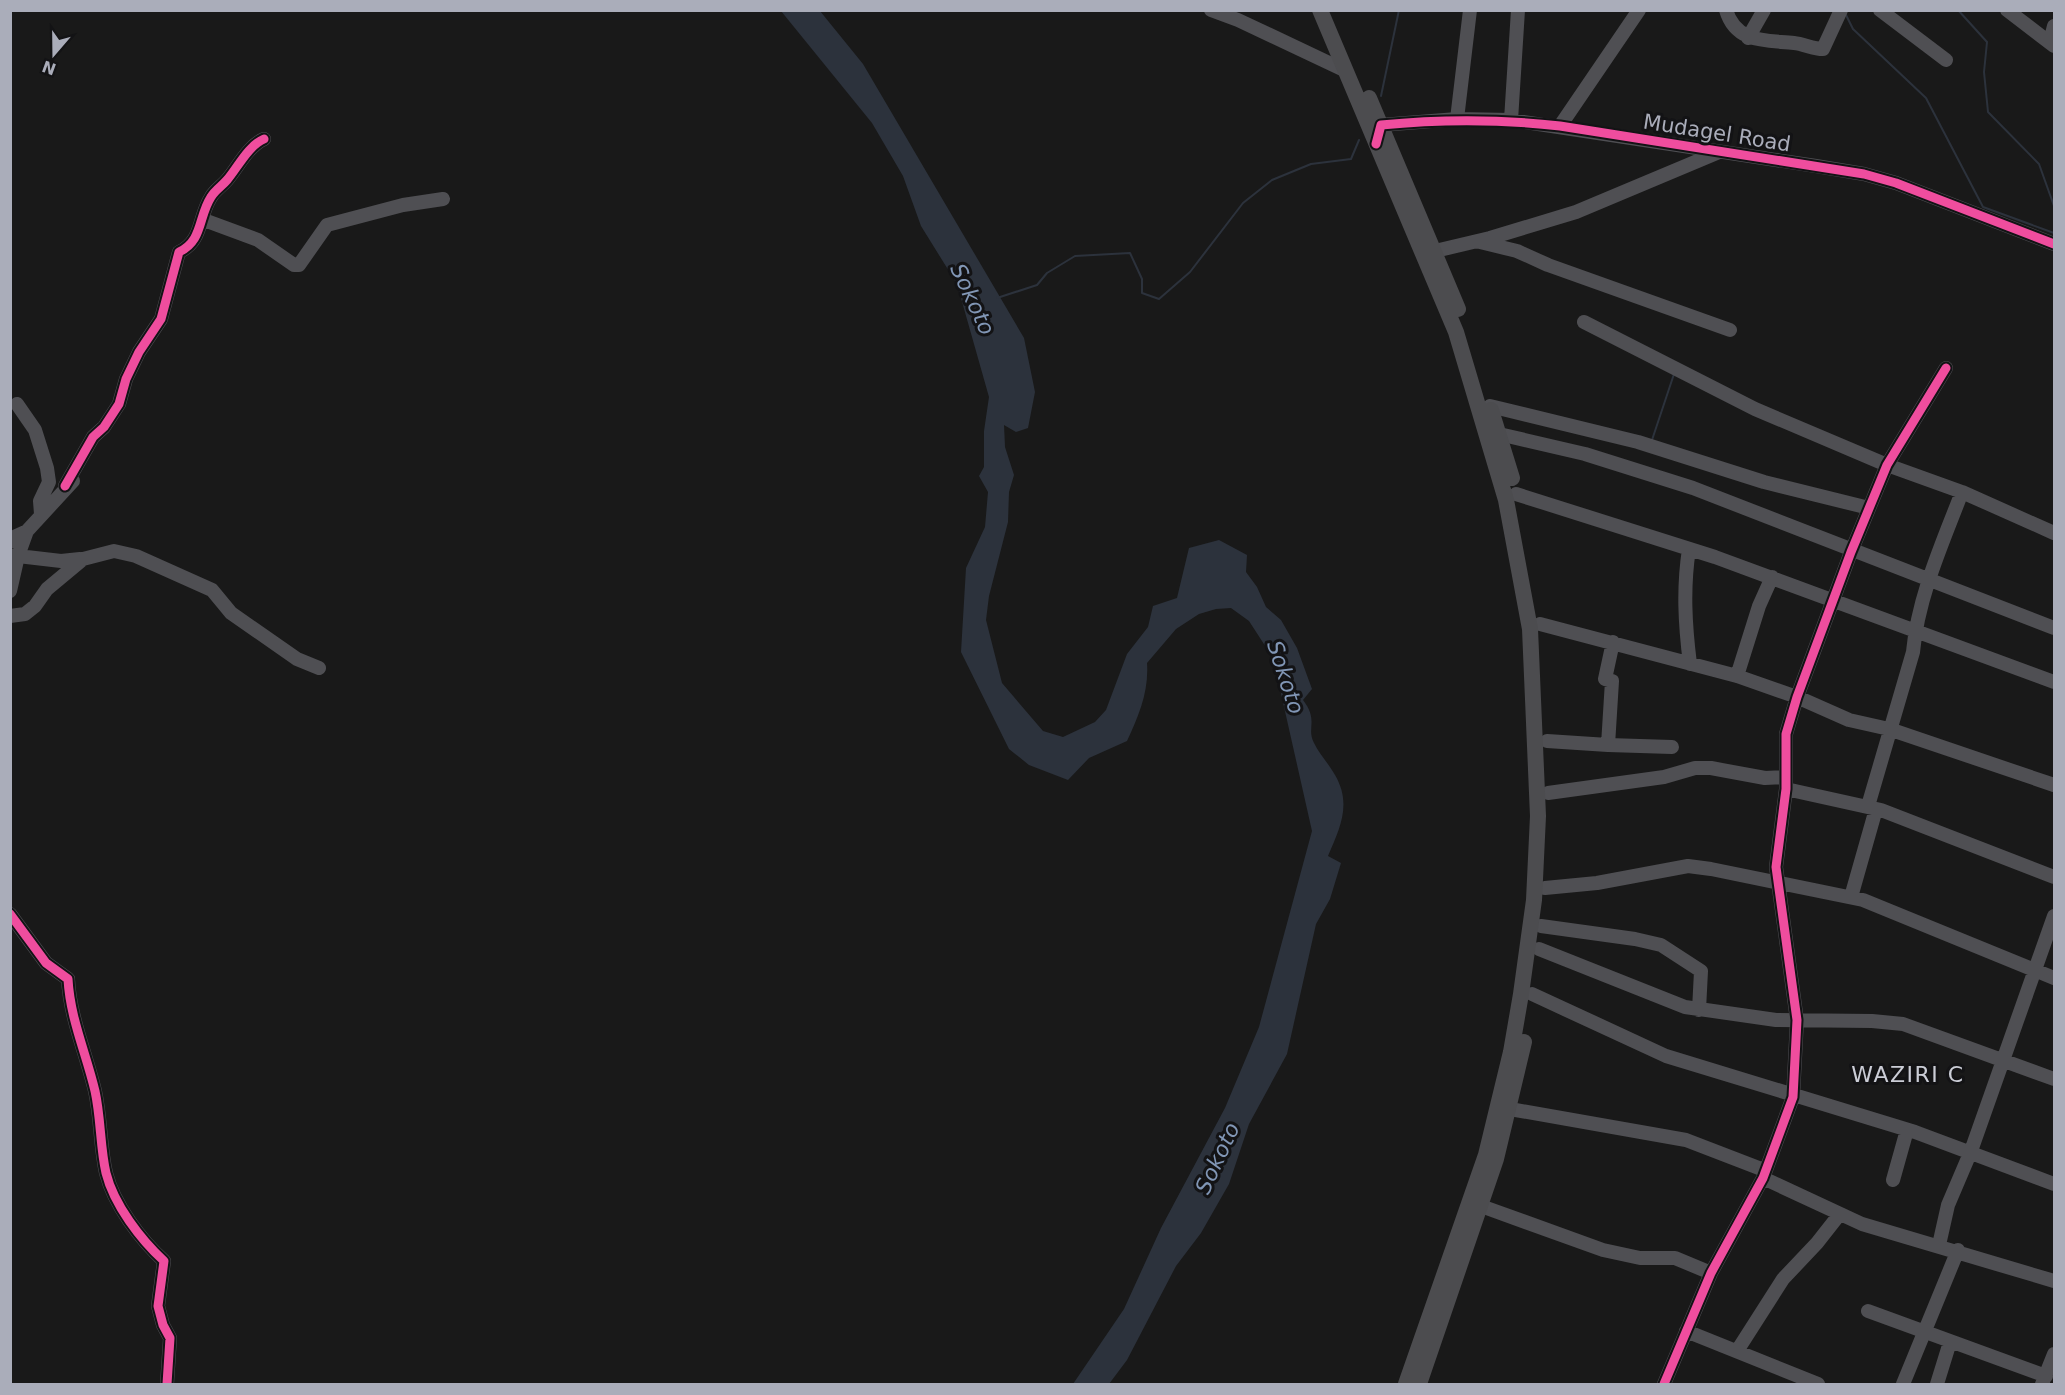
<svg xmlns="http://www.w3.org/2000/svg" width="2065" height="1395" font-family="'DejaVu Sans',sans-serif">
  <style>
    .water { fill: #2c323c }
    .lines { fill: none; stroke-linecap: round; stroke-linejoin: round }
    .stream { stroke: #2c323c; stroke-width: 2 }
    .minor { stroke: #4f4f53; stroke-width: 14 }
    .major { stroke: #4c4c4f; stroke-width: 16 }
    .cycleway-casing { stroke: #131315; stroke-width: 13 }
    .cycleway { stroke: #ef4d9e; stroke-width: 9 }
    .labels { text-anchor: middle; stroke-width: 6; stroke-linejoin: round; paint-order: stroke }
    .street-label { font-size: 21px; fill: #aaadba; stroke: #131315 }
    .water-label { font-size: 22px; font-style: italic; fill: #8196b5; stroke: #131315 }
    .neighbourhood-label { font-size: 22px; letter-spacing: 1.5px; fill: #cbcdd6; stroke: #131315 }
  </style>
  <rect width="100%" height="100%" fill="#191919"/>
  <path class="water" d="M781 11H820L863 64 1024 338 1035 392 1028 428 1016 432 1004 425 1005 447 1014 475 1009 492 1008 522 989 596 986 620 1002 683 1043 731 1063 737 1095 722 1106 710 1127 654 1148 627 1153 606 1177 598 1189 548 1219 540 1247 555 1246 572 1257 587 1266 607 1281 620 1297 648 1312 689 1303 700C1319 721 1306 728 1314 743 1320 755 1329 764 1335 775 1352 804 1340 828 1328 856L1341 863 1330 899 1316 924 1287 1054 1249 1124 1229 1184 1201 1233 1176 1266 1127 1360 1109 1384H1073L1124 1309 1161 1228 1225 1108 1259 1027 1312 831 1273 658 1249 621 1231 608 1216 609 1199 614 1176 629 1147 663C1149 691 1139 715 1127 741L1089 758 1068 780 1029 765 1009 749 961 652 966 568 985 527 988 492 979 476 984 467V431L989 397 957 284 921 226 903 176 872 123Z"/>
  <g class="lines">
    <path class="stream" d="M1958 10 1987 42 1984 72 1988 112 2039 164 2054 206
      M1846 15 1853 29 1926 98 1983 207 2054 233
      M1381 96 1399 10
      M997 298 1037 285 1047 273 1075 256 1130 253 1142 279V293L1159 299 1190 272 1243 203 1272 180 1311 164 1351 159 1359 140
      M1652 440 1674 374"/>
    <path class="minor" d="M1211 10 1238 20 1346 71
      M1726 10C1736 44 1767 40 1794 43 1804 44 1813 49 1823 49L1841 10
      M1880 10 1946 60
      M2007 10 2054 46
      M1748 38 1764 10
      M2050 42 2054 26
      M1457 119 1470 10
      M1511 120 1518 10
      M1560 126 1639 10
      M1379 133 1381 125 1457 119 1511 120 1816 166 1864 174 1896 183 2054 244
      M204 220 258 240 294 265H299L327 225 403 205 443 199
      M1480 242 1517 251 1548 265 1730 330
      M1435 251 1490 238 1576 212 1719 152
      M1584 322 1755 409 1887 465 1962 492 2054 533
      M17 404 35 430 47 468 49 482 40 501 41 514
      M1490 406 1638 442 1764 482 1869 508
      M1499 434 1585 454 1693 488 2054 628
      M65 486 93 437 104 427 119 404 126 379 139 352 161 319 179 252C203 241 198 217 211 197 215 190 222 186 227 180 238 167 248 146 264 139
      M1516 494 1715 557 2054 682
      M10 542 16 536 27 531
      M1689 549C1683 588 1685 624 1690 664
      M10 556H18L27 531 73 481
      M10 591 18 556 61 561 80 559
      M10 616 25 614 35 606 47 589 83 559 114 551 136 556 212 590 231 613 297 659 319 668
      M1540 624 1737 676 1797 697 1849 720 1889 729 2054 785
      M1613 642 1605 679 1612 681 1608 745 1672 747
      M1737 676 1759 606 1772 577
      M1547 741 1608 745
      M1786 789 1881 810 2054 877
      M1548 793 1664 777 1695 768H1711L1765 778 1785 777
      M1868 806 1913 652C1918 597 1942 544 1962 492
      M1545 888 1597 883 1688 866 1711 869 1863 900 2054 978
      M1851 897 1876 809
      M10 914 46 963 68 979C70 1018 86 1053 95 1091 101 1118 100 1147 106 1173 114 1205 141 1240 164 1261L158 1306 163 1325 170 1338 167 1384
      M1541 926 1635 939 1661 945 1701 971 1699 1010
      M1539 949 1685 1007 1776 1020 1872 1021 1903 1024 2054 1079
      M1532 994 1666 1056 1915 1132 2054 1184
      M1510 1109 1686 1140 1764 1170
      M1763 1178 1862 1224 2054 1281
      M1893 1180 1907 1130
      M1481 1206 1603 1250 1640 1258H1675L1711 1273
      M1939 1245 1948 1205 1971 1151 2054 916
      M1868 1311 2046 1376
      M1686 1331 1818 1384
      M1737 1351 1783 1279 1817 1243 1839 1215
      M1664 1384 1711 1273 1763 1178 1793 1097 1797 1020 1776 867 1786 789V734L1797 697 1851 552 1887 465 1946 368
      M1903 1384 1958 1250
      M1937 1384 1950 1342
      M2042 1384 2054 1354"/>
    <path class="major" d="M1320 10 1456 332 1506 500 1530 629 1538 816 1534 900 1521 994 1511 1052 1486 1155 1406 1384
      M1369 98 1458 309
      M1491 410 1512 478
      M1419 1384 1496 1159 1524 1042"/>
    <defs>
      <path id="cycleway" d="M1376 144 1381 125C1442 119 1499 119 1560 126L1864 174 1896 183 2054 244
        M65 486 93 437 104 427 119 404 126 379 139 352 161 319 179 252C203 241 198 217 211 197 215 190 222 186 227 180 238 167 248 146 264 139
        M10 914 46 963 68 979C70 1018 86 1053 95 1091 101 1118 100 1147 106 1173 114 1205 141 1240 164 1261L158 1306 163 1325 170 1338 167 1384
        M1664 1384 1711 1273 1763 1178 1793 1097 1797 1020 1776 867 1786 789V734L1797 697 1851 552 1887 465 1946 368"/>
    </defs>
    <use href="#cycleway" class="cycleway-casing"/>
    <use href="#cycleway" class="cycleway"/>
  </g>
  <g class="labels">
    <g class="street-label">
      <text transform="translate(1717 133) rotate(9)" y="7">Mudagel Road</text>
    </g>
    <g class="water-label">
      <text transform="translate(973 299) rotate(65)" y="8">Sokoto</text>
      <text transform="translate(1286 677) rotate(72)" y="8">Sokoto</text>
      <text transform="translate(1217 1158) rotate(-65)" y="8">Sokoto</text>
    </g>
    <g class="neighbourhood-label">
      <text x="1908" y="1082">WAZIRI C</text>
    </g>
  </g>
  <rect width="2065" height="1395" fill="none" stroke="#aaadba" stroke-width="24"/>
  <g transform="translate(54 54) rotate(200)" stroke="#131315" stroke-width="4.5" paint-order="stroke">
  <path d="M0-4.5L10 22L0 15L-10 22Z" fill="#aaadba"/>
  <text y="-9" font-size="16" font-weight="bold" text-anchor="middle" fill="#aaadba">N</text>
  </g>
</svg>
